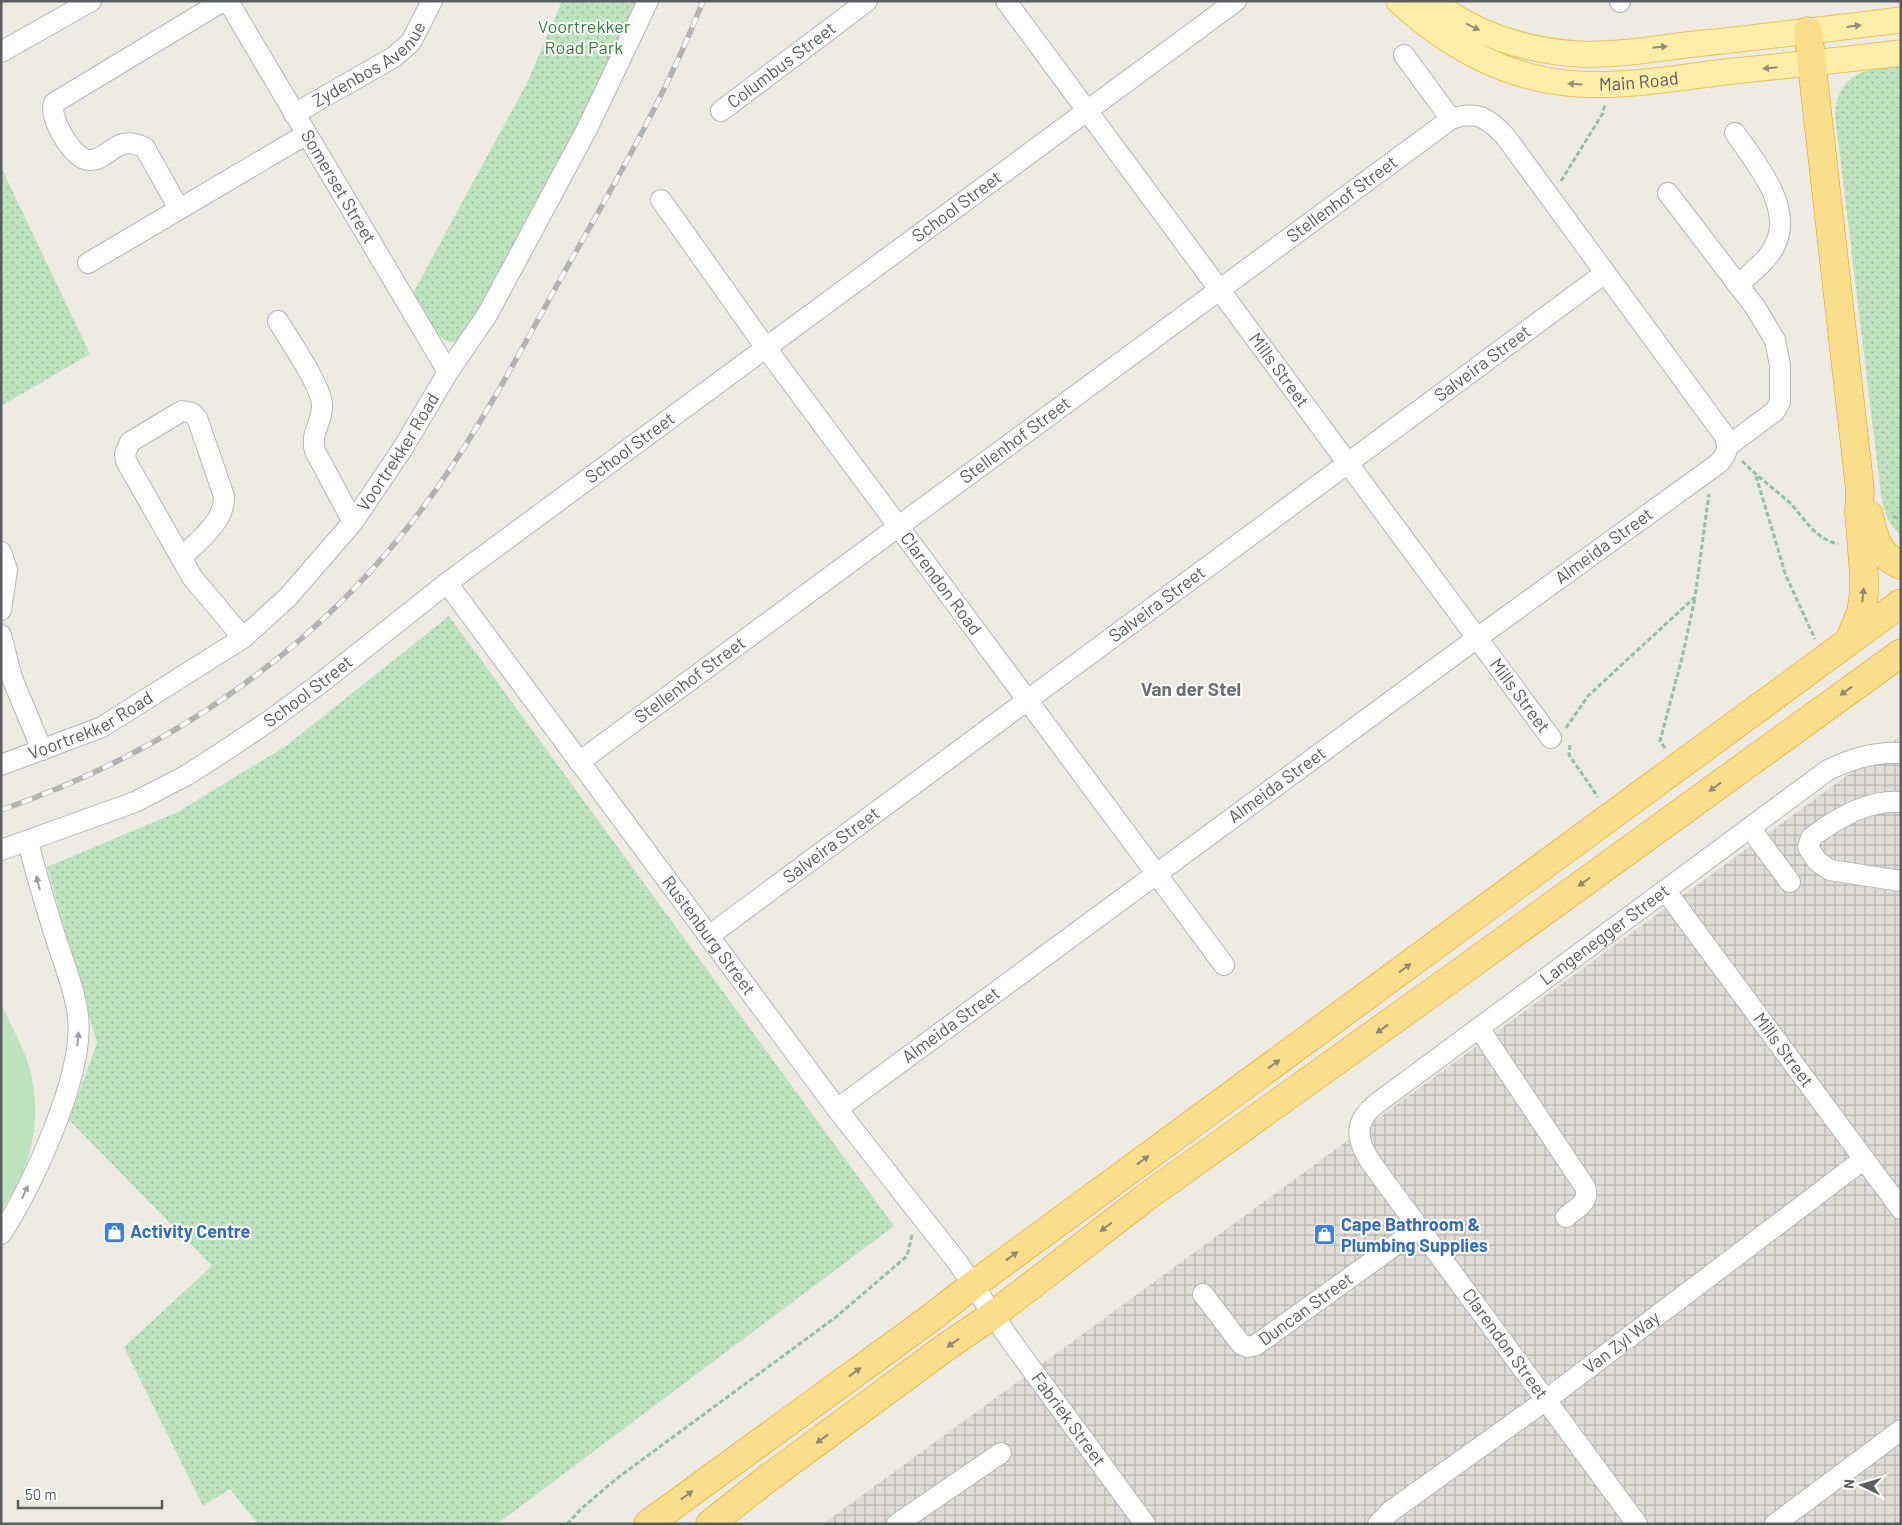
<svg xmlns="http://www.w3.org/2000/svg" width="1902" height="1525" font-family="Barlow,sans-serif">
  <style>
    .industrial { fill: url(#industrial-grid) }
    .grass { fill: url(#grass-dots) }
    .pitch { fill: #bee3be }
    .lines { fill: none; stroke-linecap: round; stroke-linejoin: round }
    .minor-casing { stroke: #b4b7bb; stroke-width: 22 }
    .major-casing { stroke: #ecc45a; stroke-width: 27 }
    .highway-casing { stroke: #e5a108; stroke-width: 29 }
    .path { stroke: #96c2a3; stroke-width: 3; stroke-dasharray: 5 2.5; stroke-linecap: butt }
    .minor { stroke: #fff; stroke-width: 20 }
    .major { stroke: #fceea6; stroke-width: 25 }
    .highway { stroke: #f9de8b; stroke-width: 28 }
    .rail-casing { stroke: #b2b3b3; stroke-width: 5.5 }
    .rail { stroke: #fff; stroke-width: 4; stroke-dasharray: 11; stroke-linecap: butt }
    .oneway { fill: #939079 }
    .oneway2 { fill: #928a70 }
    .oneway3 { fill: #9c9ea0 }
    .labels { text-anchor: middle; stroke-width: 4; stroke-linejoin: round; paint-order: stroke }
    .park-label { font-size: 18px; fill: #37833b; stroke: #fff }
    .street-label { font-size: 18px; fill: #5a5d61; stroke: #fff }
    .shop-label { font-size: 18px; font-weight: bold; fill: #366cbe; stroke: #fff; text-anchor: start }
    .neighbourhood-label { font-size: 19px; font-weight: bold; fill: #6b6f73; stroke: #fff }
  </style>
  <defs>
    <pattern id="industrial-grid" width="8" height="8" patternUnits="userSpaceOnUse" patternTransform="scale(1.25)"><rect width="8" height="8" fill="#e0ddd9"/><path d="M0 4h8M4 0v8" fill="none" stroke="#b9b6b3"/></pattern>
    <pattern id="grass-dots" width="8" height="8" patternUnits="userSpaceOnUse" patternTransform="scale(1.25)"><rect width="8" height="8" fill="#bee3be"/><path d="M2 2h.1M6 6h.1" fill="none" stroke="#9dbb9e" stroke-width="1.8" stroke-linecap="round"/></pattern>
  </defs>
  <rect width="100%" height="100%" fill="#eceae1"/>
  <path class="industrial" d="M1901 736V1524H823Z"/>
  <path class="grass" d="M562 1H640L576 131 465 335C442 360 422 308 413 293L528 81Z
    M1901 65V536C1888 524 1884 511 1881 494L1835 115C1838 73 1864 69 1901 65Z
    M1 167 90 354 1 406Z
    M449 616 894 1226 497 1524H258L230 1489 203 1506 124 1347 212 1266 69 1120 97 1043 47 867 178 812 286 746Z"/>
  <path class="pitch" d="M1 1004C10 1023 20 1041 27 1060 44 1110 34 1169 1 1210Z"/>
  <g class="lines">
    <defs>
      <g id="minor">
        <path id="s1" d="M228 1 448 372"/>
        <path id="s2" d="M1006 1 1551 738"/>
        <path d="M1620 1V2"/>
        <path d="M1 52 91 1"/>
        <path d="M1404 55 1451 119"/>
        <path id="s3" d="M721 111 867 1"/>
        <path id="s4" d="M294 114 394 57 411 42 432 1"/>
        <path d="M1735 133C1755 162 1794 207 1775 245 1768 261 1750 273 1738 285"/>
        <path d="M1668 193 1755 307 1775 340 1780 365V402L1775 411 1728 446"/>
        <path id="s5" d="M661 200 766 348 1224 965"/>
        <path d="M179 209 145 148C114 132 110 162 88 160 73 159 48 117 54 103L223 1"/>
        <path d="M88 263 305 135"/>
        <path d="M278 321C288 338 323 388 322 406 322 424 310 432 315 451L353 522"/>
        <path d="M1 552 7 570 1 610"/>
        <path d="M181 558C198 541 225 522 224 496L197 418 192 413 182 411 130 442 125 454 126 461 192 577 243 638"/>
        <path id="s6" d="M447 583 837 1109 958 1263 1011 1341 1145 1524"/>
        <path d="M1 635 12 678 42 750"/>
        <path id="s7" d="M579 762 1451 119C1477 110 1488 118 1505 136L1724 435C1729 447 1728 453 1719 463L1477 638 837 1109"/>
        <path id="s8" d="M1 765 102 727 243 638 288 597 353 522 403 448 448 372 487 315 588 127 648 1"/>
        <path d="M1901 802C1869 800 1841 816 1816 834L1811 838 1808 847 1817 861 1830 870 1901 881"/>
        <path d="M1750 828 1790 882"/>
        <path id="s9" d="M1 850 135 802 187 775 229 748 272 719 322 682 447 583 1236 1"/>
        <path id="s10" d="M1665 890 1901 1209"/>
        <path id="s11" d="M710 935 1605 273"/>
        <path d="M1479 1028 1585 1187C1590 1204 1577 1207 1566 1217"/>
        <path d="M1 1234C33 1186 85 1073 78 1016 75 990 64 964 56 939 46 907 36 875 28 841"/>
        <path id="s12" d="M1203 1294 1241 1344 1248 1347 1256 1345 1419 1228"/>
        <path d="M897 1524 1001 1453"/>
        <path id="s13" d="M1378 1524 1391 1511 1546 1400 1864 1159"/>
        <path id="s14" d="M1637 1524 1372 1164C1357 1142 1352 1123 1376 1104L1828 770C1851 759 1875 751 1901 753"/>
        <path d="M1775 1524 1901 1430"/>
      </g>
      <g id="major">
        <path id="s15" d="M1399 1C1448 47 1510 80 1577 84 1626 87 1676 78 1724 72 1783 66 1842 60 1901 53"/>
        <path d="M1431 1C1474 34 1526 51 1579 54 1621 56 1663 47 1704 43 1770 36 1835 28 1901 20"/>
      </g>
      <path id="highway" d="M1808 31 1860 490 1859 512 1864 575V593L1861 612 1849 641
        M1869 515C1873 535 1879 557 1901 565
        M648 1524 928 1320 973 1285 1901 603
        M710 1524 767 1479 946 1347 993 1315 1145 1198 1455 976 1901 653"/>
    </defs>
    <use href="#minor" class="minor-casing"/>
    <use href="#major" class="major-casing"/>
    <use href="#highway" class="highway-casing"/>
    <path class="path" d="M1561 181 1603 113 1605 104
      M1742 461C1757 476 1773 488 1789 502 1805 518 1813 538 1838 544
      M1756 476 1786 576 1815 639
      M1893 517 1901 518
      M1566 728 1588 696 1695 597 1709 494
      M1570 745 1569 755 1598 797
      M1665 748 1660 741 1682 658 1695 598
      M567 1524 581 1509 616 1479 836 1317 907 1256 912 1235"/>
    <use href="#minor" class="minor"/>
    <use href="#major" class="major"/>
    <use href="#highway" class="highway"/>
    <defs>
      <path id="rail" d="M1 810C186 746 345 630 452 466 492 406 526 341 561 278 612 188 665 98 703 1"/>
    </defs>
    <use href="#rail" class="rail-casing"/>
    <use href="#rail" class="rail"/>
  </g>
  <defs><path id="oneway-solid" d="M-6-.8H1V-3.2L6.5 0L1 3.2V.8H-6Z" transform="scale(1.25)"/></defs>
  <g class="oneway">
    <use href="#oneway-solid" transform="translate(1854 26) rotate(-7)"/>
    <use href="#oneway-solid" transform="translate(1473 27) rotate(26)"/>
    <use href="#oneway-solid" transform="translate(1660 47) rotate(-6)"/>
    <use href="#oneway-solid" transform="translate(1770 68) rotate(174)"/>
    <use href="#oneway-solid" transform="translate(1575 84) rotate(-176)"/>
  </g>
  <g class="oneway2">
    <use href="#oneway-solid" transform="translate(1863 595) rotate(-84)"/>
    <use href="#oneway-solid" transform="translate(1846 691) rotate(144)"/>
    <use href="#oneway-solid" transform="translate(1715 787) rotate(144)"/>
    <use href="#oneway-solid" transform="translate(1584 882) rotate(144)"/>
    <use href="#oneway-solid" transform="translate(1405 968) rotate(-36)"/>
    <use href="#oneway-solid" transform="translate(1382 1029) rotate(144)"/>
    <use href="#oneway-solid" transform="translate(1274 1064) rotate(-36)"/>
    <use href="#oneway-solid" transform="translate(1143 1160) rotate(-36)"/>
    <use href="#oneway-solid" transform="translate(1106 1227) rotate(143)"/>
    <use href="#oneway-solid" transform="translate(1012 1256) rotate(-36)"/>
    <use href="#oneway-solid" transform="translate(953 1343) rotate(145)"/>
    <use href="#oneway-solid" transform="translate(855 1372) rotate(-36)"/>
    <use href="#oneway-solid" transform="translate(822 1439) rotate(144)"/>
    <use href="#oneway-solid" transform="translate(687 1495) rotate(-36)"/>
  </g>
  <g class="oneway3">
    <use href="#oneway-solid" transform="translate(38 883) rotate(-104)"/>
    <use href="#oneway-solid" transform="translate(78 1039) rotate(-84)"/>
    <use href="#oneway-solid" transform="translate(25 1192) rotate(-65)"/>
  </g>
  <defs>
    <symbol id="shop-square" viewBox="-11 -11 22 22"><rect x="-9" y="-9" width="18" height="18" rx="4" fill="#3f7fe0" stroke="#fff"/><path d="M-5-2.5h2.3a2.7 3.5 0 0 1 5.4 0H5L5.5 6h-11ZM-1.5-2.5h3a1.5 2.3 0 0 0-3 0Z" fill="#fff"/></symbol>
  </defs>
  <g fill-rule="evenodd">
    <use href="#shop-square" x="102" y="1220" width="25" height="25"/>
    <use href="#shop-square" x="1312" y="1222" width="25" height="25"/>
  </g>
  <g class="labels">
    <g class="park-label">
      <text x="584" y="33">Voortrekker<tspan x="584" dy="21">Road Park</tspan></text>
    </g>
    <g class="street-label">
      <text dy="6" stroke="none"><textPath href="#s4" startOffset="91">Zydenbos Avenue</textPath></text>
      <text dy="6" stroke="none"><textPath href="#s3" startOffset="76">Columbus Street</textPath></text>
      <text dy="6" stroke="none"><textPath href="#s15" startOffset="262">Main Road</textPath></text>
      <text dy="6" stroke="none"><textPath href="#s1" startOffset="216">Somerset Street</textPath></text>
      <text dy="6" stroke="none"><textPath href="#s7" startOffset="948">Stellenhof Street</textPath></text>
      <text dy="6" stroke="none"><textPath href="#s9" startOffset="1158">School Street</textPath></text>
      <text dy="6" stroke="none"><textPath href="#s11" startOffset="961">Salveira Street</textPath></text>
      <text dy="6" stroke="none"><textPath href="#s2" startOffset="459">Mills Street</textPath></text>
      <text dy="6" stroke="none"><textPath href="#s7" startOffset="542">Stellenhof Street</textPath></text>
      <text dy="6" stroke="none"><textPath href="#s9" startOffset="752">School Street</textPath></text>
      <text dy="6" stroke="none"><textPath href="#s8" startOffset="518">Voortrekker Road</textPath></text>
      <text transform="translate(1604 546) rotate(-36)" y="6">Almeida Street</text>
      <text dy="6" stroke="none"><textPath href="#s5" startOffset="475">Clarendon Road</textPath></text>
      <text dy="6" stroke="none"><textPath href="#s11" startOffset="556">Salveira Street</textPath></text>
      <text dy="6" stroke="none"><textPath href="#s7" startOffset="138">Stellenhof Street</textPath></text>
      <text dy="6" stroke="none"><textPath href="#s9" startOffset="348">School Street</textPath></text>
      <text dy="6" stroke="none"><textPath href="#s2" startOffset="864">Mills Street</textPath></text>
      <text dy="6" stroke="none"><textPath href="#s8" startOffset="98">Voortrekker Road</textPath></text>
      <text transform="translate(1277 785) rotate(-36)" y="6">Almeida Street</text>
      <text dy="6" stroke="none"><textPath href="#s11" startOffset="151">Salveira Street</textPath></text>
      <text dy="6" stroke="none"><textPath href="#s6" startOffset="439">Rustenburg Street</textPath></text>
      <text dy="6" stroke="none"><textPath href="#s14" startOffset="800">Langenegger Street</textPath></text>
      <text transform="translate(951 1025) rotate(-36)" y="6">Almeida Street</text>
      <text dy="6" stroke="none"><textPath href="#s10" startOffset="199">Mills Street</textPath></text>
      <text dy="6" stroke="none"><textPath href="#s12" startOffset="140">Duncan Street</textPath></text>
      <text dy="6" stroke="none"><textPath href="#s13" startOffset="304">Van Zyl Way</textPath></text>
      <text transform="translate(1505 1344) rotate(54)" y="6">Clarendon Street</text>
      <text dy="6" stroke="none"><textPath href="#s6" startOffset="1042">Fabriek Street</textPath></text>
    </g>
    <g class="shop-label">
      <text x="1341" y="1231">Cape Bathroom &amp;<tspan x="1341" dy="21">Plumbing Supplies</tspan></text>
      <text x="130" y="1238">Activity Centre</text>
    </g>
    <g class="neighbourhood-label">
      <text x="1191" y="696">Van der Stel</text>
    </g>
  </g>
  <rect width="1902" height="1525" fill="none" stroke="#5a5d61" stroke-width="5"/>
  <g transform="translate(1862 1485) rotate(275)" stroke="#ffffff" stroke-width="4" paint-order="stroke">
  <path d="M0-4L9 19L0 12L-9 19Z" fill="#5a5d61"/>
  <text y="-8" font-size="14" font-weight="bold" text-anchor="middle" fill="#5a5d61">N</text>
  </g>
  <path d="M18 1500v8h144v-8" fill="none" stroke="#5a5d61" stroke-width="2.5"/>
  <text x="25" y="1500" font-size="15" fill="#5a5d61" stroke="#ffffff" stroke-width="4" paint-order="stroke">50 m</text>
</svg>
